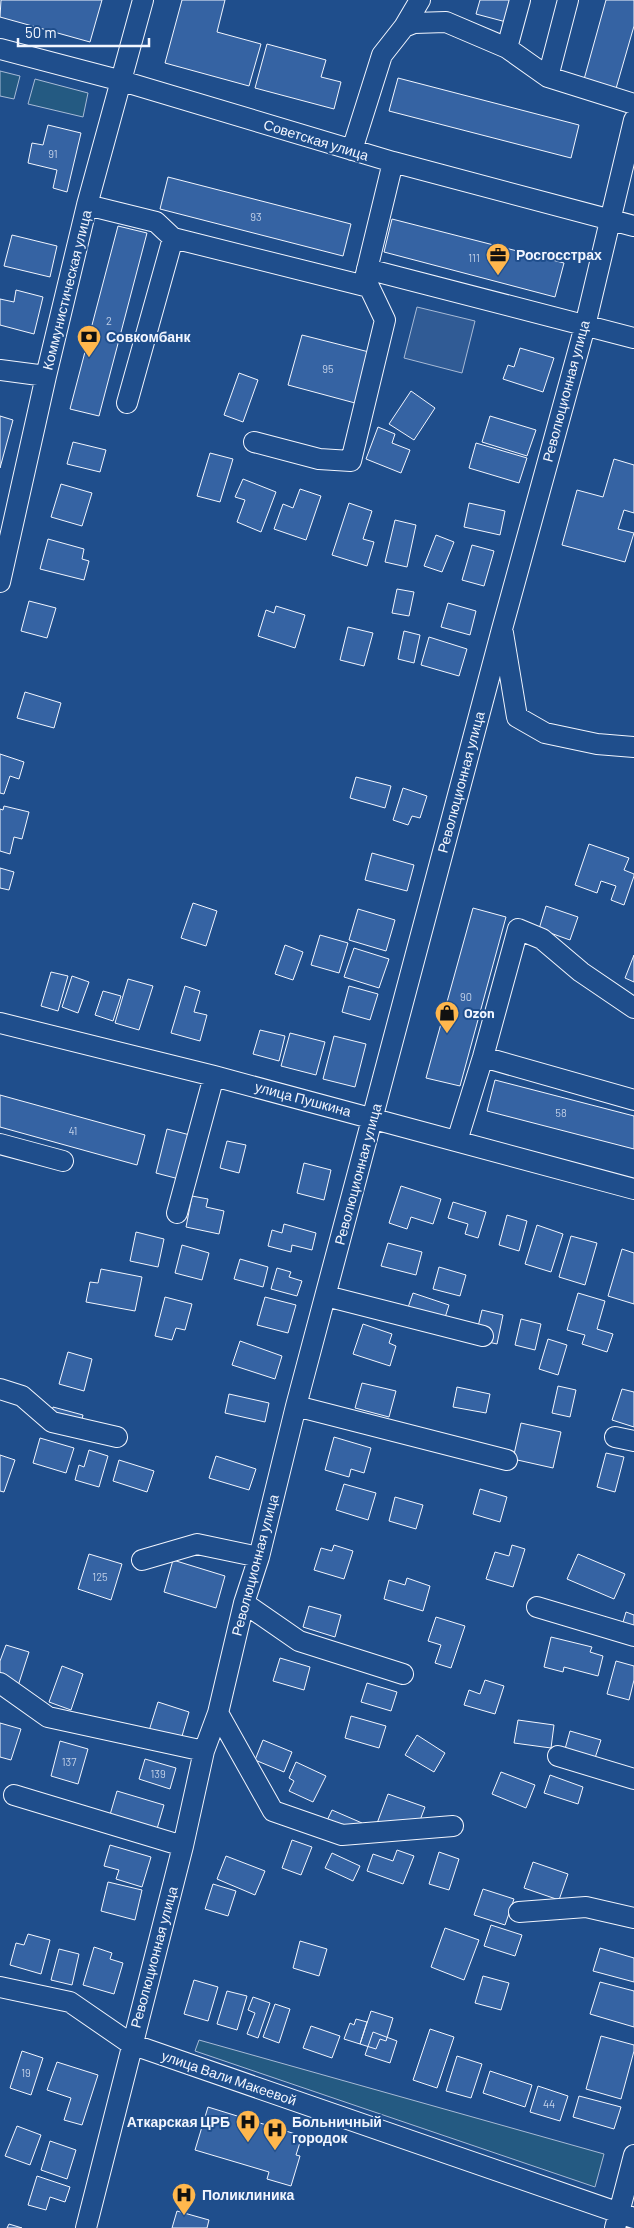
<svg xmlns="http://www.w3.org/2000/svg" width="634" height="2228" font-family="Barlow,sans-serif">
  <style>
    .green { fill: #245a82; stroke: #a8bbd7 }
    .parking { fill: #305b95; stroke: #a8bbd7 }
    .building { fill: #3563a3; stroke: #f2f6ff }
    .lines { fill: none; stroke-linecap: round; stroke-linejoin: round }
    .minor-casing { stroke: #f2f6ff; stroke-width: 22 }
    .minor { stroke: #1f4e8c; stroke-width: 20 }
    .labels { text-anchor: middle; stroke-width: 4; stroke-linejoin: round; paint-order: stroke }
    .number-label { font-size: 11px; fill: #c3d1e8 }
    .street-label { font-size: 14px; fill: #f2f6ff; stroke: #1f4e8c }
    .poi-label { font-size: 14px; font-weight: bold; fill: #f2f6ff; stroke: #1f4e8c; text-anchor: start }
  </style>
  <rect width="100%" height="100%" fill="#1f4e8c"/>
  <path class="green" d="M0 71 20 76 14 99 0 96Z
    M35 79 88 93 83 117 28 104Z
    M199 2040 604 2154 595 2187 195 2051Z"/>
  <path class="parking" d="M417 307 475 321 462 373 404 358Z"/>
  <path class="building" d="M1 0H102L90 42 0 17Z
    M182 0H225L217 32 261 44 249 86 165 63Z
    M480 0H517L510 23 476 14Z
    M606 0H634V26L615 92 583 83Z
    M267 44 326 60 321 77 341 82 334 109 255 88Z
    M398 78 579 125 571 158 389 111Z
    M48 125 81 133 67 192 53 188 57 170 28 163 32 143 43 145Z
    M168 177 351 224 343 256 160 209Z
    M392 219 564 263 555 297 384 252Z
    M118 226 147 233 99 416 70 409Z
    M12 235 57 246 50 277 4 266Z
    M16 290 43 297 34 334 0 325V299L14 302Z
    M302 335 369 352 355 403 288 385Z
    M520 348 554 358 543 392 503 379 508 365 514 367Z
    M239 373 258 380 243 422 224 415Z
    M411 391 435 408 414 440 389 424Z
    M0 416 13 420 0 468Z
    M490 416 536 430 527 456 482 442Z
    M378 427 395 434 392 443 410 450 401 473 366 459Z
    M73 442 106 450 100 472 67 464Z
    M476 443 527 458 519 483 469 468Z
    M210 453 233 459 220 502 197 496Z
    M614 459 634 465V513L624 510 618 529 634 533 625 562 562 545 577 490 603 497Z
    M243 479 276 492 261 532 237 522 245 500 235 497Z
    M61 484 92 493 82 526 51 517Z
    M300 489 321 496 306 540 274 529 283 504 293 508Z
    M349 503 372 511 363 539 374 542 367 566 332 555Z
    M469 503 505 511 500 535 464 527Z
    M395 520 416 525 407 567 385 562Z
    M436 535 454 542 442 572 424 566Z
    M48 539 84 549 82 559 89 561 84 580 40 569Z
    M472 545 494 551 484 586 462 580Z
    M397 589 414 592 409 616 392 613Z
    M29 601 56 608 47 638 21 631Z
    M448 603 476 611 470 635 441 627Z
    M276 606 305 615 295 648 258 636 266 610 274 613Z
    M348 627 373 633 364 666 340 660Z
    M404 631 420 635 414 663 398 659Z
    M429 637 467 649 459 676 421 665Z
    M25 692 61 703 54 728 17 718Z
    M0 754 24 762 19 779 10 776 4 794 0 793Z
    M356 777 391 786 385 808 350 798Z
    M403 788 427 796 420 818 412 816 408 825 393 820Z
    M4 806 29 812 22 839 14 837 10 854 0 851V809L3 810Z
    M589 844 629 858 624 870 634 874V876L624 905 611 900 616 886 601 881 597 893 575 885Z
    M372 853 414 865 407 891 365 880Z
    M0 868 14 872 9 890 0 888Z
    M193 903 217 911 206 946 181 938Z
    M546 906 578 917 570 940 539 929Z
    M473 908 506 917 460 1086 426 1078Z
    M358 909 395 920 386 951 349 940Z
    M320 935 348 943 339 973 311 965Z
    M285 945 303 952 293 980 275 974Z
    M354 948 389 959 379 988 344 977Z
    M634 955V982L625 978Z
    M51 972 68 976 58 1011 41 1006Z
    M72 976 89 982 78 1013 62 1007Z
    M128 979 153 986 139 1030 115 1023Z
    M185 986 200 991 194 1012 207 1015 200 1041 171 1033Z
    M349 986 378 994 370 1020 342 1012Z
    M103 991 121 996 113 1021 95 1015Z
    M260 1030 285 1036 279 1061 253 1054Z
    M290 1033 325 1042 316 1075 281 1066Z
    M334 1036 366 1044 355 1087 323 1079Z
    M495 1080 634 1116V1149L487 1111Z
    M0 1095 145 1135 137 1165 0 1127Z
    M167 1129 190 1135 179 1179 156 1173Z
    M227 1141 246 1145 239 1173 220 1168Z
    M304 1163 331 1170 324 1200 297 1193Z
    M401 1186 441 1199 433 1224 411 1217 407 1229 389 1223Z
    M192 1196 208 1199 206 1207 224 1211 219 1234 186 1227Z
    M453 1202 486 1212 478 1238 465 1234 468 1224 448 1218Z
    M507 1215 527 1221 519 1251 499 1245Z
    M284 1224 316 1233 312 1250 292 1245 291 1252 268 1246 272 1230 282 1233Z
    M537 1225 563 1234 551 1272 525 1264Z
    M136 1232 164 1239 158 1267 130 1261Z
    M571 1236 597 1243 585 1285 559 1277Z
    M388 1243 422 1252 416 1275 381 1266Z
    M182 1245 209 1253 202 1280 175 1273Z
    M622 1249 634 1253V1304L608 1296Z
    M240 1259 268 1267 263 1287 234 1279Z
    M439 1267 466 1275 460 1296 433 1289Z
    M277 1268 291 1272 289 1277 302 1281 297 1296 271 1289Z
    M101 1269 142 1277 135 1311 86 1302 90 1282 98 1283Z
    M413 1293 449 1305 443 1324 404 1319Z
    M578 1293 605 1301 597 1329 613 1334 607 1352 582 1344 585 1335 567 1330Z
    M165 1297 192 1304 185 1330 176 1328 172 1340 155 1336Z
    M265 1297 296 1305 288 1333 257 1325Z
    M482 1310 503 1315 497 1344 475 1339Z
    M521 1319 541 1324 535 1350 515 1345Z
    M363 1324 392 1334 389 1343 396 1346 390 1366 353 1354Z
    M548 1339 567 1345 558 1375 539 1369Z
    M240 1341 282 1356 275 1379 232 1365Z
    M68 1352 92 1359 84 1391 59 1384Z
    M362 1383 396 1391 389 1417 355 1408Z
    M558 1386 576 1390 570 1417 552 1413Z
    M457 1387 490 1394 486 1413 453 1407Z
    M622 1389 634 1392V1427L612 1420Z
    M229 1394 269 1403 265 1422 225 1413Z
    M53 1407 83 1415 78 1435 48 1426Z
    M521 1423 561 1432 553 1468 513 1459Z
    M334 1437 371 1448 364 1473 351 1469 349 1477 325 1470Z
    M40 1438 74 1448 66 1473 33 1463Z
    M89 1450 108 1456 99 1487 75 1480 79 1465 84 1467Z
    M606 1453 624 1457 615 1492 597 1487Z
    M0 1455 15 1460 4 1492 0 1491Z
    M216 1456 256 1469 249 1490 209 1478Z
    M119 1460 154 1471 147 1492 113 1481Z
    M344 1484 376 1493 368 1520 336 1510Z
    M480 1489 507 1497 500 1522 473 1514Z
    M395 1497 423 1505 416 1529 389 1521Z
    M334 1545 353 1551 344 1579 314 1570 321 1548 332 1551Z
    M512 1545 525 1549 513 1587 486 1579 495 1552 509 1556Z
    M89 1554 122 1564 111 1600 78 1589Z
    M578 1554 625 1574 614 1599 567 1579Z
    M173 1560 225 1576 216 1608 164 1592Z
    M407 1578 430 1586 423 1611 384 1599 389 1580 405 1585Z
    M309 1606 341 1615 335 1637 303 1627Z
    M626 1612 634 1615V1640L619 1636Z
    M436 1617 465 1626 451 1668 435 1663 441 1645 428 1641Z
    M551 1637 592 1647 590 1652 603 1656 598 1676 564 1667 563 1672 544 1667Z
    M6 1645 29 1652 18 1686 0 1680V1661Z
    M280 1658 310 1667 304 1690 273 1681Z
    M616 1661 634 1666V1680L629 1700 607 1694Z
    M62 1666 83 1674 71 1710 49 1702Z
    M485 1680 504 1686 495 1714 464 1705 469 1690 480 1694Z
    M367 1683 397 1692 391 1711 361 1702Z
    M158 1702 189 1712 180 1743 148 1734Z
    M351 1716 386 1726 379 1748 345 1738Z
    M518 1720 554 1725 551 1748 514 1743Z
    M0 1723 21 1729 11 1760 0 1757Z
    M570 1731 601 1740 595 1758 565 1749Z
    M417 1735 445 1753 434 1772 405 1755Z
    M263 1740 292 1752 284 1772 255 1760Z
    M60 1741 88 1749 78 1784 51 1776Z
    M145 1759 176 1768 170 1789 139 1779Z
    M296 1762 326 1776 313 1802 289 1791 294 1781 289 1778Z
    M501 1772 535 1785 526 1808 492 1794Z
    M550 1775 583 1787 578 1804 544 1793Z
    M117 1791 164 1805 154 1839 107 1825Z
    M388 1794 425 1807 413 1839 376 1826Z
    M332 1810 362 1823 354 1842 323 1829Z
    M292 1840 312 1847 301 1875 282 1868Z
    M110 1845 151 1857 142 1887 116 1879 119 1870 104 1866Z
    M397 1850 414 1856 403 1884 367 1871 373 1854 393 1861Z
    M439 1852 459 1859 449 1890 429 1884Z
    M332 1853 360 1866 353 1881 325 1868Z
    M226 1856 265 1871 255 1895 217 1879Z
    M533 1862 568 1874 559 1900 524 1888Z
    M108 1882 142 1890 135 1920 101 1911Z
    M213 1884 236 1891 228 1916 205 1909Z
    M483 1889 514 1899 505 1925 474 1915Z
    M491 1925 522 1935 515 1956 484 1946Z
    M445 1928 479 1940 464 1980 431 1967Z
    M28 1934 50 1940 41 1974 10 1965 16 1943 24 1945Z
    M300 1941 327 1949 319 1976 293 1968Z
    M94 1947 112 1953 110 1959 123 1963 114 1994 83 1985Z
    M600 1948 634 1958V1982L593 1971Z
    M59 1949 79 1954 72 1985 51 1980Z
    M483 1976 509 1983 501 2010 475 2003Z
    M194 1980 218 1987 208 2021 184 2014Z
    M600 1982 634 1991V2027L590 2014Z
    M227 1991 247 1996 237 2030 217 2024Z
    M253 1997 270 2003 258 2038 247 2034 255 2013 248 2010Z
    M275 2004 290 2009 279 2043 263 2037Z
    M371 2011 393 2018 386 2041 380 2039 376 2049 360 2044Z
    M356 2019 367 2022 360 2044 344 2039 350 2023 354 2025Z
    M311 2026 340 2036 332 2058 303 2048Z
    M430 2029 454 2037 437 2088 413 2080Z
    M373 2032 397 2041 390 2063 365 2055Z
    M601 2036 634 2045V2051L621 2099 586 2089Z
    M22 2051 43 2058 31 2095 10 2088Z
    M457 2056 482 2064 471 2098 446 2091Z
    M57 2062 98 2075 82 2125 64 2120 71 2098 47 2090Z
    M490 2071 532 2085 525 2107 483 2093Z
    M538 2086 568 2096 560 2121 530 2112Z
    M579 2096 621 2107 614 2129 573 2117Z
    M208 2107 302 2136 296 2155 300 2156 291 2186 267 2179 269 2172 195 2150Z
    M17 2126 41 2135 30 2165 5 2156Z
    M50 2141 76 2150 67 2179 41 2170Z
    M37 2176 70 2187 65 2202 50 2197 46 2210 28 2205Z
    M177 2211 209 2220 207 2228H172Z
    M9 2224 22 2228H7Z"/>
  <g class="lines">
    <defs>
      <path id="minor" d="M404 27 420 0
        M507 48 520 0
        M0 49 122 81 393 162 634 226
        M548 77 568 0
        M352 150 382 55 404 27 414 23 446 22 507 48 548 77 634 104
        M87 205 156 222 173 238
        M367 269 634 338
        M0 370 46 376
        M127 403 173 238 369 287
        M254 442 319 459 351 461 385 320 365 278 393 162
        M0 582 46 376 87 205 143 0
        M503 633 517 717 545 733 597 744 634 747
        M0 1023 214 1076 634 1189
        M483 1057 634 1100
        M457 1141 483 1057 518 929 542 939 581 972 634 1008
        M0 1144 63 1161
        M177 1213 214 1076
        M326 1296 483 1336
        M0 1389 22 1396 52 1422 117 1437
        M296 1406 507 1460
        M615 1437 634 1441
        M142 1560 197 1544 259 1557
        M244 1603 299 1641 403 1674
        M537 1607 634 1636
        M0 1683 48 1717 204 1751
        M218 1713 273 1811 342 1835 453 1826
        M558 1756 634 1779
        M14 1795 183 1846
        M519 1912 586 1907 634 1918
        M0 1987 70 2002 131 2044 634 2218
        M86 2228 183 1846 204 1751 218 1713 244 1603 259 1557 296 1406 502 629 585 326 634 120
        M615 2228 634 2155"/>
    </defs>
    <use href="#minor" class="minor-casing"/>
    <use href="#minor" class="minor"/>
  </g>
  <defs>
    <symbol id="office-pin" viewBox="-11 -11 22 30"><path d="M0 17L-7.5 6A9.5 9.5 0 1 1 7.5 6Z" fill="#ffb74d" stroke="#1f4e8c"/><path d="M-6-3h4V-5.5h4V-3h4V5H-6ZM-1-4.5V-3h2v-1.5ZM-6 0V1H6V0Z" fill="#111"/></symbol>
    <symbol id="bank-pin" viewBox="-11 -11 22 30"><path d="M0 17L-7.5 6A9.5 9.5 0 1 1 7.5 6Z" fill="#ffb74d" stroke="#1f4e8c"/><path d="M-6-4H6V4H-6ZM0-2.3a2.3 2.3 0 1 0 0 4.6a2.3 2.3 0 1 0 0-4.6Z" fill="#111"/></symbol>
    <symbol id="shop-pin" viewBox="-11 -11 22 30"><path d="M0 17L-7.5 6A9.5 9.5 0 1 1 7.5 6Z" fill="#ffb74d" stroke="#1f4e8c"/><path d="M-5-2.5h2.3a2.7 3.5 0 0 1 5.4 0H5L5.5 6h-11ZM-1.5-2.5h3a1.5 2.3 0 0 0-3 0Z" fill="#111"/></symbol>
    <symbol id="hospital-pin" viewBox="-11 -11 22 30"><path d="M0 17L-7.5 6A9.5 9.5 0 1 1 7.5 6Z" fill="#ffb74d" stroke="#1f4e8c"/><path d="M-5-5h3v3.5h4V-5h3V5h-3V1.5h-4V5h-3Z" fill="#111"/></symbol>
  </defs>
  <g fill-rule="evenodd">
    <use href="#office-pin" x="484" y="241" width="28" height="38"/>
    <use href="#bank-pin" x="75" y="323" width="28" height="38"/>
    <use href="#shop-pin" x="433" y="999" width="28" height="38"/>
    <use href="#hospital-pin" x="234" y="2108" width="28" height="38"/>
    <use href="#hospital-pin" x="261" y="2116" width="28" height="38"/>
    <use href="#hospital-pin" x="170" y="2181" width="28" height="38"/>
  </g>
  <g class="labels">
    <g class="number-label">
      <text x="53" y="158">91</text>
      <text x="256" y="221">93</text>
      <text x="474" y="262">111</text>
      <text x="109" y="325">2</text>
      <text x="328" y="373">95</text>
      <text x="466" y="1001">90</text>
      <text x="561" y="1117">58</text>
      <text x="73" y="1135">41</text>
      <text x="100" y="1581">125</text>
      <text x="69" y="1766">137</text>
      <text x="158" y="1778">139</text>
      <text x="26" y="2077">19</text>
      <text x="549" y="2108">44</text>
    </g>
    <g class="street-label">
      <text transform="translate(316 140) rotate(17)" y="5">Советская улица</text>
      <text transform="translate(67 290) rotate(-76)" y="5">Коммунистическая улица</text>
      <text transform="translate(566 391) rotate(-75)" y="5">Революционная улица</text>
      <text transform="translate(461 782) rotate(-75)" y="5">Революционная улица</text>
      <text transform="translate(303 1099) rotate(15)" y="5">улица Пушкина</text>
      <text transform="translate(358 1174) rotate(-75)" y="5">Революционная улица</text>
      <text transform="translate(255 1565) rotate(-75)" y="5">Революционная улица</text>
      <text transform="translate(154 1957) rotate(-75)" y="5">Революционная улица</text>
      <text transform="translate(229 2078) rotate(19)" y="5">улица Вали Макеевой</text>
    </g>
    <g class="poi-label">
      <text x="516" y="260">Росгосстрах</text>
      <text x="106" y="342">Совкомбанк</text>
      <text x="464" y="1018">Ozon</text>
      <text x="230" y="2127" text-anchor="end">Аткарская ЦРБ</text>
      <text x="292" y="2127">Больничный<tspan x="292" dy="16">городок</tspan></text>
      <text x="202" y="2200">Поликлиника</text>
    </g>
  </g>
  <path d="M18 38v8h131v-8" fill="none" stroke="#f2f6ff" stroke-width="2.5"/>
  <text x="25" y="38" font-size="15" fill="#f2f6ff" stroke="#1f4e8c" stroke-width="4" paint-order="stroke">50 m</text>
</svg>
